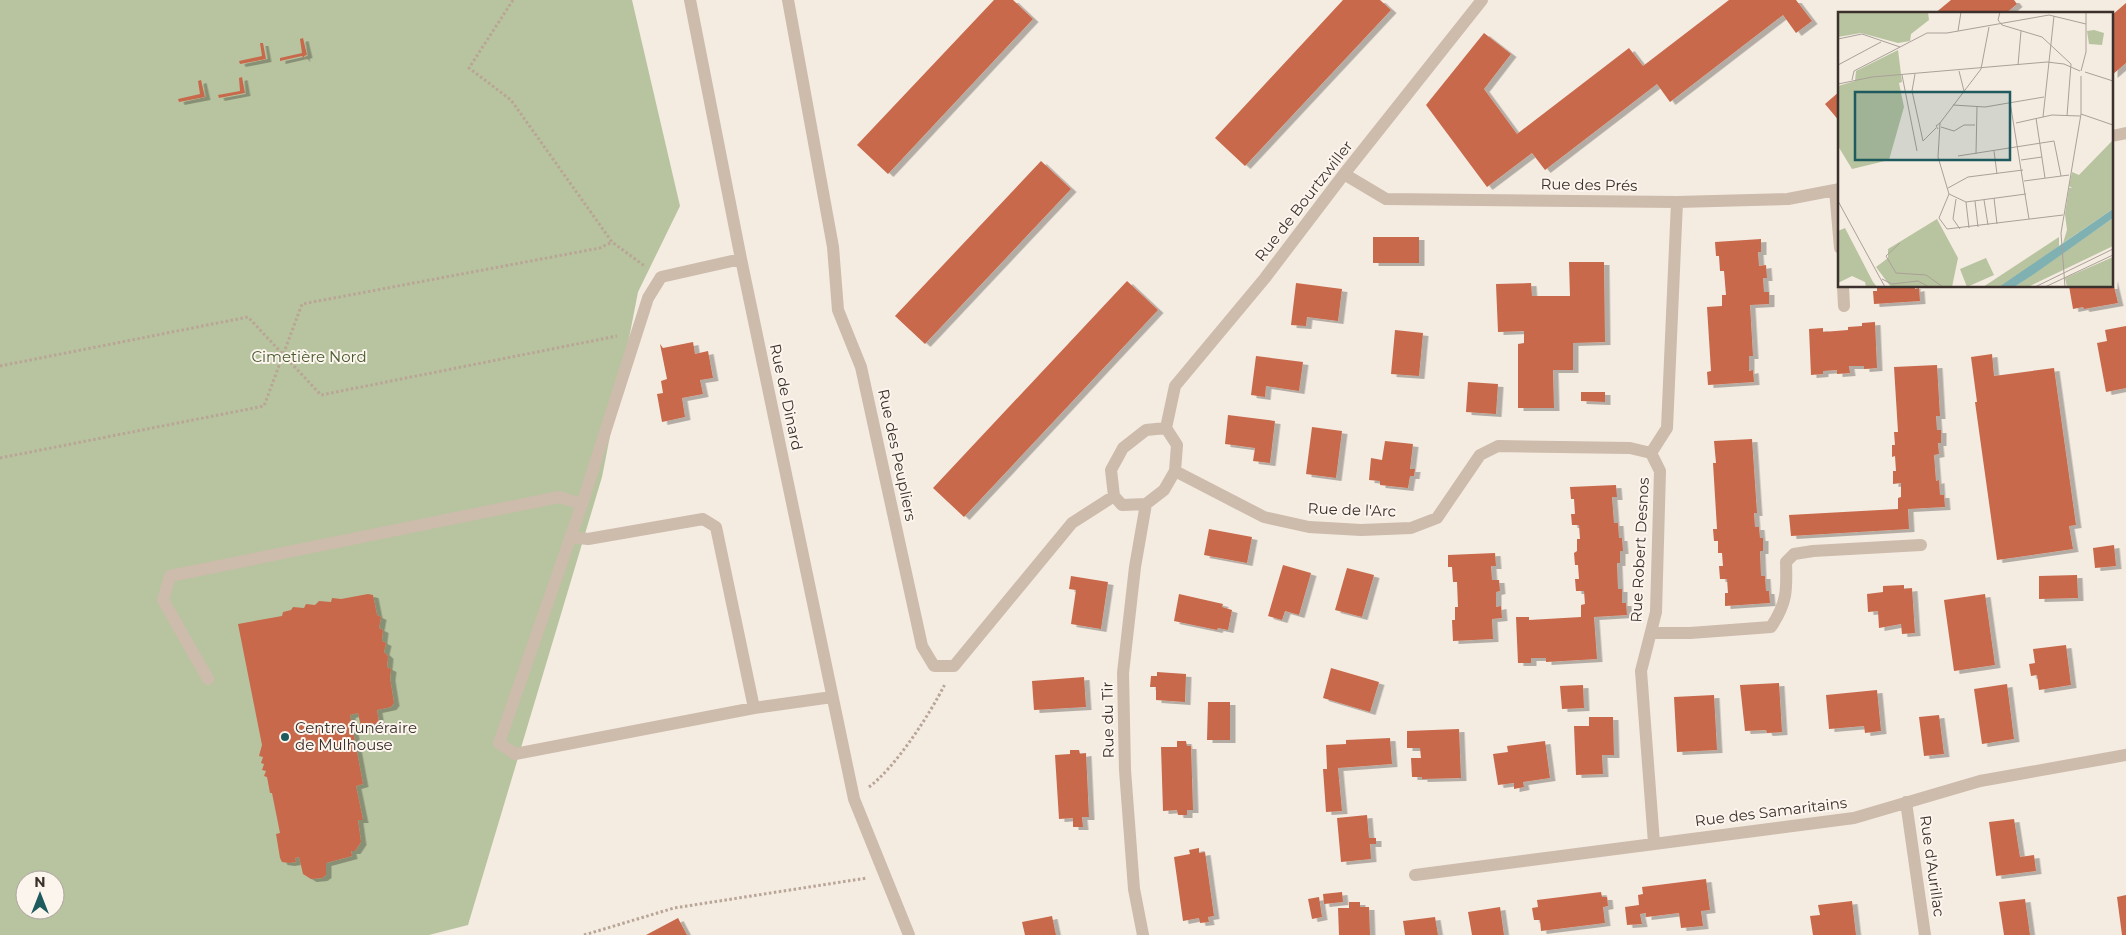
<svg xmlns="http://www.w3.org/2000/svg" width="2126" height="935" font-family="Montserrat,sans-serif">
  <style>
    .green { fill: #b8c4a0; fill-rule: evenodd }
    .building { fill: #c8694b; filter: url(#shadow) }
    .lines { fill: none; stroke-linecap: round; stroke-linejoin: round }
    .path { stroke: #b9a596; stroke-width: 3; stroke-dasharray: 2.5 2.5; stroke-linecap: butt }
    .minor { stroke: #cdbbac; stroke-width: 12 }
    .poi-dot { fill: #1f5a5e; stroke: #fbf5ee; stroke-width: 2 }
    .labels { text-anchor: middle; stroke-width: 4; stroke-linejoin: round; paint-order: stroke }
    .street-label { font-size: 15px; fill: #3b302b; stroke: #fbf5ee }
    .park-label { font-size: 15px; fill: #4a5a2e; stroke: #fbf5ee }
    .poi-label { font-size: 15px; fill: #3b302b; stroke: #fbf5ee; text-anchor: start }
    .inset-road { fill: none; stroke: #aaa098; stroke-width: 1 }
    .view { fill: #1f5a5e; fill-opacity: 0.15; stroke: #1f5a5e; stroke-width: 2.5 }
    .inset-edge { fill: none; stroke: #3b302b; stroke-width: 2.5 }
  </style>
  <defs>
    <filter id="shadow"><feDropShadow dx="5.5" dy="3" stdDeviation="0" flood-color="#0004"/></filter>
  </defs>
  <rect width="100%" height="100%" fill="#f4ebe1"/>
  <path class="green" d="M0 0H632L680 206 638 292 602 477 468 925 429 935H0ZM25 880H55V910H25Z"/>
  <path class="building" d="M994 0H1013L1033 19 888 174 857 145Z
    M1343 0H1380L1391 10 1245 166 1215 138Z
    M1729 0H1796L1812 21 1796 33 1783 15 1670 102 1657 84 1545 170 1532 153 1487 187 1426 105 1484 33 1511 54 1484 89 1517 134 1629 48 1643 66Z
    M1951 0H2014L2017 4 2005 14H1934Z
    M2126 3V63L2112 75V15Z
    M303 38 307 55 304 56 305 59 302 56 280 61V58L302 53 300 39Z
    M260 43H263L266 59 240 64 239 61 262 56Z
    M242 77 245 93 219 98 218 95 240 91 239 78Z
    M201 80 205 97 179 102 178 99 200 94 198 81Z
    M1840 91V122L1825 104Z
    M1041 161 1071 189 925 344 895 316Z
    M1373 237H1419V263H1373Z
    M1761 239V252H1758L1759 266 1766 265 1767 278H1763L1764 292H1769V304L1750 305 1753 356H1749V371L1753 370 1754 382 1708 385 1707 372 1711 371 1707 307 1722 306V295H1726L1724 271H1720L1719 256H1716L1715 242Z
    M1569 262H1604L1605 342 1573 343V370H1553L1554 408H1518V344L1524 343V331L1498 332 1496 284 1531 283 1532 296H1570Z
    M2112 278 2118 303 2084 309 2083 307 2073 309 2069 286H2112Z
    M1127 281 1158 310 964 517 933 488Z
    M1296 283 1342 289 1338 321 1307 317 1306 326 1291 325Z
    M1877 286H1915V289L1919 288 1920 301 1874 304 1873 291H1877Z
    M1875 322 1877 368 1864 369V366H1849L1850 373 1837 374V370L1823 371V374L1811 375 1809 329 1823 328V332L1848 330V327L1862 326V323Z
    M2126 326V388L2106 392 2097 343 2107 341 2105 330Z
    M1395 330 1423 333 1419 376 1391 374Z
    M693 342 695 354 708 351 713 378 700 380 703 394 682 398 685 417 662 422 657 394 663 393 661 381 667 379 660 344 663 348Z
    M1992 354 1994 376 2054 368 2076 525 2069 526 2073 549 1997 560 1975 402H1977L1971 357Z
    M1256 356 1303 362 1299 391 1266 386 1265 397 1251 395Z
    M1937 365 1940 416H1936L1937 430H1941V443H1938L1939 454 1934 455 1936 481 1939 480 1940 495H1944L1945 507 1908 509 1909 529 1791 536 1789 515 1898 509V498L1901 497V483L1893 484V471H1896L1895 456 1892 457V445H1895L1894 432H1898L1894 367Z
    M1468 382 1498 384 1496 414 1466 412Z
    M1581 392H1605V402L1581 401Z
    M1228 415 1275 421 1270 463 1253 461 1255 448 1225 444Z
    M1312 427 1342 431 1336 478 1306 474Z
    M1752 439 1757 513H1754L1755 527H1759L1760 538H1763V551H1760L1761 576H1765L1766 591H1769L1770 603 1725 606V593H1728L1727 579H1720L1719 566H1723L1722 553H1718V541H1714L1713 529H1717L1713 463H1716L1714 441Z
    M1385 441 1413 444 1410 469H1415L1414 476H1410L1408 488 1380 485V481L1369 480 1371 458 1382 460Z
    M1616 485 1617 497H1612L1614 523H1618L1619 538H1622L1623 551H1620V563H1617L1618 589H1622V603H1626L1627 615 1594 617 1597 659 1546 662V658H1531V663H1518L1516 617H1529V620L1581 617V605L1585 604 1584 591H1576L1575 579H1579L1578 565H1575L1574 553 1577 551V539H1580L1579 525H1572L1571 514H1575L1574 499H1571L1570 487Z
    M1209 529 1252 537 1247 563 1204 555Z
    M2114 545 2116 566 2095 568 2093 548Z
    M1495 553 1496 566H1491L1492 580H1499L1500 591 1496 592V607L1501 606 1502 618 1492 619 1493 639 1453 641 1452 620H1455V607H1458L1457 582H1453L1452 567H1448V555Z
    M1283 565 1311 573 1299 615 1285 611 1282 620 1268 616Z
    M1347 568 1374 575 1362 617 1335 610Z
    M2077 575 2078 598 2039 599V576Z
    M1071 576 1108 582 1101 629 1071 624 1076 590 1069 589Z
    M1904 585V589L1912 588 1915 633 1902 634 1901 624 1879 628 1878 611 1868 612 1867 594 1883 592V586Z
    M368 594 373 595 377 615 381 617 379 628 383 630 382 639V641L386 643 384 652 388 656 387 667 391 669 390 678 394 703 391 707 377 710 379 723 361 727 358 713 350 715 363 784 356 786 363 820H358L361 842 355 851H351L352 856 326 863V875L322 878 311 879 303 874 299 857 295 858 296 862 289 863 282 862 280 858 276 834 280 833 272 793H270L267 777 264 776 266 771 262 770 264 764 261 763 263 757 259 756 262 745 238 624 282 616 283 612 291 610 293 607 304 608 306 604 315 605 319 601 331 602 332 598 341 599Z
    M1179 594 1223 604 1222 607 1232 610 1228 630 1218 628 1217 630 1174 621Z
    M1985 594 1995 665 1954 671 1944 600Z
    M2066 645 2071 685 2039 690 2037 675 2031 676 2029 664 2035 663 2033 649Z
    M1331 668 1379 682 1370 712 1323 698Z
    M1157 672 1186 674 1185 702 1156 700V687H1150L1151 676H1157Z
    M1084 677 1086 707 1034 710 1032 681Z
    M1779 683 1782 732 1767 733 1766 730 1745 731 1740 685Z
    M2007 684 2014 739 1982 744 1974 689Z
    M1583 685 1584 708 1562 709 1560 686Z
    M1877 690 1881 731 1865 733 1864 726 1829 729 1826 695Z
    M1714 695 1717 750 1677 752 1674 697Z
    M1208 702H1230V740H1207Z
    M1939 715 1944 754 1924 756 1919 717Z
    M1589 717H1613L1614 755H1602L1603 774 1576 775 1574 726H1589Z
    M1459 729 1461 778 1422 779V777H1412L1411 758H1421L1420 748H1407V731Z
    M1390 738 1392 764 1338 768 1342 811 1326 812 1323 769H1327L1326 745 1346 744V740Z
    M1177 741H1186L1187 746H1191L1193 810H1187V815H1178L1177 810 1163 811 1161 747H1177Z
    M1545 741 1550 778 1523 782 1524 787 1514 789V783L1498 785 1493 754 1508 752 1507 746Z
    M1070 750H1079L1080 754 1086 753 1089 817H1082L1083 827H1073V818L1059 819 1055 755 1070 754Z
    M1367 815 1369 838H1376V844H1370L1371 859 1341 862 1337 818Z
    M2014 819 2020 857 2034 855 2036 871 1996 876 1989 822Z
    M1199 848V853L1205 852 1214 916 1208 917 1209 922 1200 923 1199 918 1183 921 1174 857 1190 854 1189 850Z
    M1706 879 1710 910 1701 911 1703 926 1681 928 1679 913 1646 917V913L1640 914 1642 924 1627 925 1625 907 1639 905 1638 895 1643 894 1642 887Z
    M1342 892 1343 902 1324 904 1323 894Z
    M1601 892 1602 897H1607L1608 906 1603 907 1605 923 1541 931 1540 920H1534L1532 908 1538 907 1537 900Z
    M2126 895V935H2122L2117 897Z
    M1319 897 1322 917 1312 919 1308 899Z
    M2025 899 2030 935H2004L1999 902Z
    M1852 901 1856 935H1813L1810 916 1820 915 1818 905Z
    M1349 902H1360V907H1369L1370 935H1339L1338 908H1349Z
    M1500 907 1504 935H1472L1468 912Z
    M1052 916 1056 935H1025L1022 922Z
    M1435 917 1438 935H1405L1403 921Z
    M678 918 687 935H646Z"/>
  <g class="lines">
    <path class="path" d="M513 0 469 68 511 100 612 242 646 267
      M0 366 248 317 321 395 617 336
      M0 458 264 406 302 304 600 248 612 242
      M869 787C895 768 930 714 945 684
      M584 935 674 908 867 878"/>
    <path class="minor" d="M690 0 741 259 854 799 909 935
      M788 0 833 247 838 310 861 367 922 646 934 666H954L1072 523 1114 496
      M2112 136 2126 133
      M1344 174 1386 199 1677 202 1788 199 1840 189
      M1835 190 1840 248
      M1843 286 1844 306
      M1166 428 1175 386 1265 278 1344 174 1482 0
      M1166 428 1177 445 1175 471 1164 490 1146 504 1122 505 1114 496 1111 470 1123 448 1146 430Z
      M1651 453 1660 471 1656 612 1641 671 1654 843
      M1651 453 1667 428 1677 202
      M1175 471 1264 517 1309 527 1361 530 1411 528 1437 518 1480 455 1498 446 1630 448 1651 453
      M570 537 588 539 703 519 716 527 754 708 515 754 499 743 582 504 648 298 661 277 741 259
      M1651 633H1690L1771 627C1787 603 1787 591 1786 562L1794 554 1813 551 1921 545
      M208 679 163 600 170 576 559 497 582 504
      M754 708 832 697
      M1906 802 1925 935
      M1415 875 1854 818 1980 781 2126 755
      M1143 935 1134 889 1125 770 1123 673 1135 567 1146 504"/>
  </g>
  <circle class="poi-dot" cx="285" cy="737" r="5"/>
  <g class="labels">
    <g class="street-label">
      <text transform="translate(1589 185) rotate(1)" y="5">Rue des Prés</text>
      <text transform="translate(1304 201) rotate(-52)" y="5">Rue de Bourtzwiller</text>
      <text transform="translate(786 397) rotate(78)" y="5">Rue de Dinard</text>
      <text transform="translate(897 455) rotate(78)" y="5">Rue des Peupliers</text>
      <text transform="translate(1352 510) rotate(2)" y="5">Rue de l'Arc</text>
      <text transform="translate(1640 550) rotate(-87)" y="5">Rue Robert Desnos</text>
      <text transform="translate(1108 720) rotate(-91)" y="5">Rue du Tir</text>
      <text transform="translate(1771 812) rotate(-7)" y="5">Rue des Samaritains</text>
      <text transform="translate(1932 866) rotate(82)" y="5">Rue d'Aurillac</text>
    </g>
    <g class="park-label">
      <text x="309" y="362">Cimetière Nord</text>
    </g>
    <g class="poi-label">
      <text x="295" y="733">Centre funéraire<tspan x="295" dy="17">de Mulhouse</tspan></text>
    </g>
  </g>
  <g transform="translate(1838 12)">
    <rect width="275" height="275" fill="#f4ebe1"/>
    <path d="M0 0H90L91 8 73 22 72 29 60 31 23 21 0 25ZM256 18 266 21 264 33 251 32 249 19ZM60 38 64 70 61 71 66 95 51 148 14 157 0 134V74L17 69 18 59ZM275 128V197L225 231 229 218 227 202 231 176H234L231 174 234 160 241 163ZM275 206V234L190 275H176ZM99 207 120 246 114 275H53L38 255 50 246V237ZM7 216 35 270 39 275H28L27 270 14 264 0 271V219ZM221 225V234L185 261 161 275H145ZM275 245V275H229L227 266ZM148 246 156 263 129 275 122 257Z" fill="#b8c4a0"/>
    <path d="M275 197V206L196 262 176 275H161Z" fill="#7fb0b2"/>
    <path class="inset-road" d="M162 0 160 8 164 13 204 25 233 52 229 104M120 19 123 0M0 27 24 22 62 35M0 53 43 30M180 53 183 19M121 59 126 79M243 59 248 40V0M247 60 275 69M77 62 74 79 85 129 98 116M64 63 79 139M14 68 16 59 89 21H109L211 3 248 12M0 72 34 65 209 50 226 52 242 59M172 90 191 207M115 93 147 95 206 85M243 102 275 113M205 105 216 4M198 106 207 166M102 111 143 57 151 15M178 111 214 103 242 104M103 115 116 119 126 113H137M100 117 98 114 102 111 100 145 111 182 101 206 109 217 225 203M156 139 159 162M138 142 139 95M120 144 216 129 223 164M183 148 204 145M186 169 231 163M110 176 130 165 185 158M111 182 128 190 188 182M156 186 159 212M118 187 115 207 122 217M146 188 150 213M0 189 47 275M137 189 140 215M128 190 131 216M62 231 48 244 58 261 88 263 105 275M44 267 54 272 80 269 91 275M197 275 275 237M207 275 275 243M227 275 223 221 243 102V64"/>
    <path class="view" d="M17 80H172V148H17Z"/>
    <rect width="275" height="275" class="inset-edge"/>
  </g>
  <g transform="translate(40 895)"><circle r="24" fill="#fbf5ee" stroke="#aea6a0"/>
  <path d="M0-4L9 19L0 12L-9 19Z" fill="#1f5a5e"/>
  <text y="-8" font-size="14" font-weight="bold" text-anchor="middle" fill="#3b302b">N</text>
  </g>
</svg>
